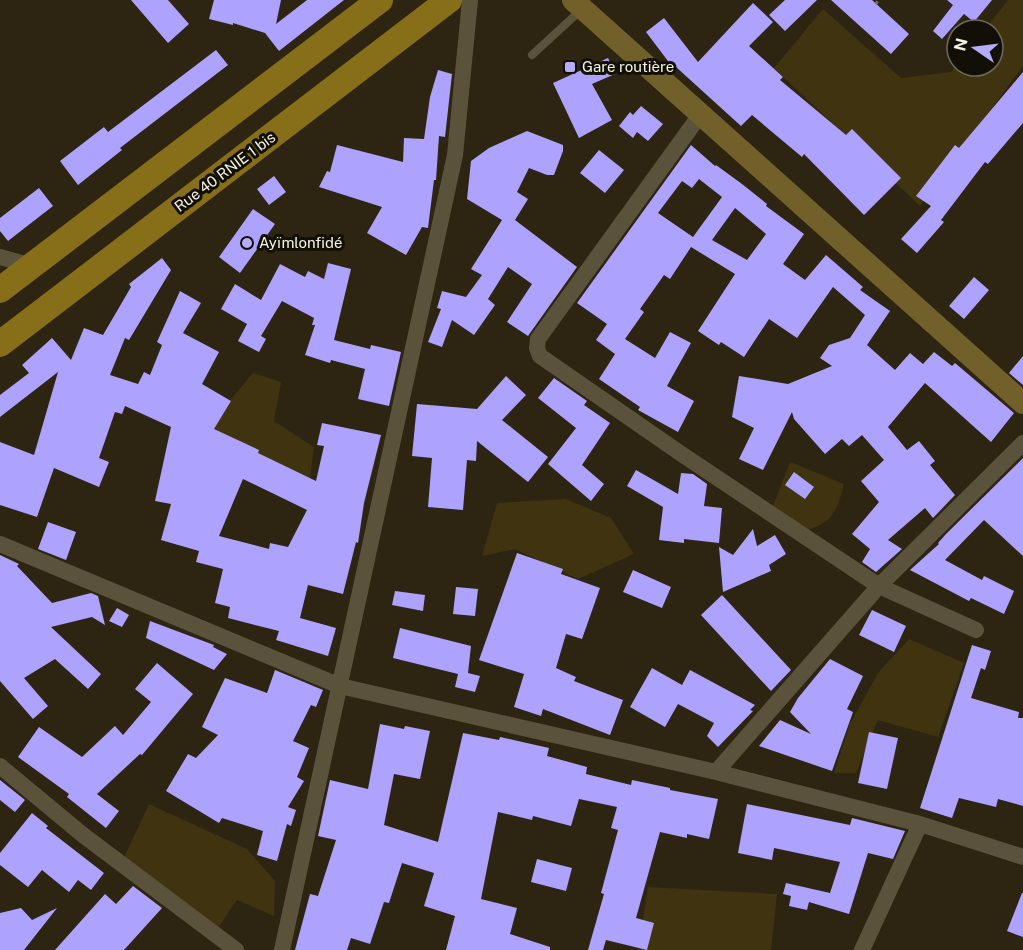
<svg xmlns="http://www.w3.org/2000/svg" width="1023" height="950" font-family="'Public Sans',sans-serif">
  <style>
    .green { fill: #40330f }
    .building { fill: #ada2fd; fill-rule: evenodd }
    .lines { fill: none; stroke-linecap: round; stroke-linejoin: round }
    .path { stroke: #7a7362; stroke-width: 3; stroke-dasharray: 3 4.5; stroke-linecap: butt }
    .lane { stroke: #5b523c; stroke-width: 8 }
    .street { stroke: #5b523c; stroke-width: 16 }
    .secondary { stroke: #71602a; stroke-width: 22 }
    .primary { stroke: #876e18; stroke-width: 26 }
    .poi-dot { fill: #b4acf9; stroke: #120f06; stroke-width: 2 }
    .labels { text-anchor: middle; stroke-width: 6; stroke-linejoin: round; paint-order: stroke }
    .poi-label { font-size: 15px; fill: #f7f2e5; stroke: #120f06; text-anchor: start }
    .street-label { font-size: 15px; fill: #f7f2e5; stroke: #120f06 }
  </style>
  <rect width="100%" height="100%" fill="#2d2511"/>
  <path class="green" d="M1008 0H1023V66L920 206 774 68 823 9 901 78 951 72 957 65 993 66V30H984Z
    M253 373 281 382 274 421 314 447 308 494 207 440 226 405Z
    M790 462 844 484C837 512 831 526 801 531L773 506Z
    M566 499 611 518 634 554 578 579 515 549 482 556 497 503Z
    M909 639 964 663 938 737 878 720 856 773H834L850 724 878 673Z
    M149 804 247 849 275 881 274 916 237 900 214 934 121 864Z
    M648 887 777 894 771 950H638Z"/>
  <path class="building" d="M131 0H168L189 24 168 43Z
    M214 0H281L276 24 307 0H344L279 51 265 33 233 23V25L209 19Z
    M785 0H817L785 31 769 15Z
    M831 0H872L909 34 891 54Z
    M947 0H992L974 22 964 14 942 39 933 31 953 5Z
    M753 3 773 22 749 46 783 77 780 80 846 135 852 129 901 178 864 215 804 154 802 157 752 115 741 126 676 67 674 69 646 32 664 18 698 62Z
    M216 50 228 65 120 148 122 150 78 185 60 161 104 127 108 132Z
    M608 58 615 74 592 84 612 120 579 138 553 83Z
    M438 70 452 74 445 137 439 136 436 180H434L428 228 422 227 406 255 367 233 382 207 319 187 327 171 330 172 337 145 403 162 404 138 424 139 430 97Z
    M1023 72V123L988 164 985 162 941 220 944 222 917 253 901 239 931 206 916 196 955 145 959 148Z
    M641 106 663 124 648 141 637 132 633 138 619 126 630 112 633 115Z
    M527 131 563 145V151L554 175H547L529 168 517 192 528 199 515 220 577 267 528 336 507 322 532 284 508 267 488 299 495 305 474 335 452 320 442 347 428 342 441 309 437 308 442 291 466 297 482 275 471 269 502 220 467 199 471 161 489 148Z
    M691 145 715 166 716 165 742 184 767 204 766 206 804 234 783 264 805 280 826 255 863 287 860 290 890 311 867 345 895 370 910 353 923 364 934 352 952 366 955 363 1014 413 991 442 925 383 888 427 907 450 919 441 935 461 930 465 955 495 933 518 925 508 888 540 902 549 876 572 862 562 870 549 852 534 879 502 861 481 884 460 862 435 849 446 842 439 825 454 794 419 792 412 763 470 739 459 754 428 732 417 739 376 788 384 832 366 820 358 829 345 850 338 865 315 833 287 797 338 769 319 744 357 721 342 719 345 698 331 735 274 691 247 670 279 664 275 640 309 644 312 625 339 655 358 670 332 691 343 667 386 694 401 678 432 638 410 640 407 599 379 615 354 596 340 607 324 577 303ZM699 179 722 197 693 237 658 213 682 181 692 188ZM735 208 766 234 747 260 712 240Z
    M599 150 624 170 605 193 580 173Z
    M274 176 286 192 269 205 257 189Z
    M39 188 53 206 8 241 0 231V218Z
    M253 209 275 224 240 273 219 257Z
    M162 258 171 270 129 340 125 338 110 375 138 384 144 372 150 375 162 345 157 342 180 291 201 303 183 333 219 352 202 384 231 401 214 429 259 450 258 453 316 481 324 446 317 445 322 423 381 435 364 503 358 543 356 542 343 594 308 585 300 618 336 628 328 656 276 640 279 631 228 618 230 607 215 603 223 569 196 562 199 551 161 540 171 504 155 501 171 427 125 406 122 414 115 412 99 458 109 462 99 487 54 468 37 517 0 505V442L34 455 58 372 0 417V395L29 373 22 365 52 338 71 360 84 328 103 335 131 287 129 284ZM243 479 307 510 288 547 270 543 269 549 219 536Z
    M328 263 351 269 334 340 370 349 371 345 401 352 389 406 358 399 365 369 331 360 330 363 305 355 315 325H312L314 318 282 301 261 336 266 339 259 352 238 341 247 324 221 309 235 284 261 300 280 264 305 277 308 271 324 279Z
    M974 277 989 290 964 319 949 306Z
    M1023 356V385L1009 373Z
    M506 376 526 395 502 420 548 457 528 482 477 441 476 461 467 460 463 510 428 507 432 458 412 456 417 404 477 409Z
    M554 378 587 401 584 405 610 423 582 465 604 484 591 501 548 464 576 428 538 398Z
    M1023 458V556L984 520 945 560 982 580 984 576 1014 591 1004 614 971 598 969 601 910 570 939 544 938 543 946 534Z
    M636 470 678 494 681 473 693 474 707 484 704 506 722 508 719 543 684 539V543L659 540 663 507 627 486Z
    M794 472 814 487 805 499 785 485Z
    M48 522 76 532 66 560 38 549Z
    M753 529 757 546 775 535 786 554 769 565 771 571 723 592 719 547 733 555Z
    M517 553 563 569 561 574 600 588 582 639 566 634 556 668 576 677 574 681 623 700 610 735 543 709 541 716 514 707 524 674 479 660Z
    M0 555 19 564 17 566 52 603 91 593 98 596 105 625 92 617 51 627 101 674 88 689 55 659 24 678 48 706 33 719 0 681Z
    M633 570 671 587 662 608 623 592Z
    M456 587 478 589 475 616 453 614Z
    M395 591 425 595 423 611 392 605Z
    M722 595 791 670 771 691 701 615Z
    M117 608 129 615 122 627 109 621Z
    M872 610 906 626 894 652 859 635Z
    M150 621 214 645 213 647 227 654 214 670 146 638Z
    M400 628 471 646 468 673 480 676 475 692 455 687 458 674 393 658Z
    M972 645 991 651 985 670 981 668 971 698 1019 712 1018 718H1023V806L998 799 996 807 959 798 952 818 920 808Z
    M830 659 863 676 847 709 853 712 832 771 759 746 780 720 811 734 790 712 798 698Z
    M157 663 193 694 142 755 140 754 97 794 119 811 106 828 67 797 69 794 18 757 39 727 82 757 115 726 123 735 151 702 135 689Z
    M652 668 682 685 690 670 755 705 750 710 753 711 718 747 707 736 714 723 678 704 665 727 630 707Z
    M275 670 323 690 316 707 311 705 293 741 309 748 297 777 304 781 288 807 296 810 291 826 287 824 277 861 257 855 263 831 222 818 219 823 166 791 188 754 196 758 218 735 202 727 225 678 267 693Z
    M380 724 404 729 405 726 430 731 420 779 394 774 384 825 438 842 463 733 499 740 500 737 549 748 547 756 587 767 586 774 631 785 632 780 670 788V790L718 799 709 839 687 834V838L660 832 636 918 654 923 647 950 606 940 603 950H588L604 894 601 893 618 830 611 828 617 807 579 799 571 826 533 816 532 820 498 812 481 899 517 908 510 934 550 947V950H446L455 916 424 906 434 873 402 863 389 903 384 902 370 944 351 938 347 950H295L310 894 318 896 336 840 318 836 330 780 368 789Z
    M869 732 898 738 887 789 858 783Z
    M0 780 25 800 15 812 0 800Z
    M747 804 850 825 852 818 905 831 893 859 868 853 849 914 809 902 807 910 789 906 791 896 783 894 786 883 830 893 840 862 774 848 772 860 738 853Z
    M32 813 48 826 46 828 104 873 91 890 78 880 69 892 42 870 28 887 0 865V853Z
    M537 859 572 868 566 891 531 882Z
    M133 886 162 908 124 950H55L105 894 116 904Z
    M1022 893H1023V937L1007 931Z
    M21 908 32 920 57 908 24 950H0V913Z"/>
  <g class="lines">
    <path class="path" d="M876 4 878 0"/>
    <path class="lane" d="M532 55 582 9"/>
    <path class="street" d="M700 115 538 339 537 348 540 356 680 453 879 586 976 630
      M0 257 32 266
      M0 544 340 686 716 772 920 824 1023 857
      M0 766 83 835 236 950
      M716 772 879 586 1023 443
      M282 950 455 155 470 0
      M862 950 920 824"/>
    <path class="secondary" d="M573 0 1023 403"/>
    <path class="primary" d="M0 290 380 0
      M0 344 449 0"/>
  </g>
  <g class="poi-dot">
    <rect x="564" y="61" width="12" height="12" rx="3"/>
    <circle cx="247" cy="243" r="6"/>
  </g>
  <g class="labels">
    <g class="poi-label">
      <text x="582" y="72">Gare routière</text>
      <text x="259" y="248">Ayïmlonfidé</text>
    </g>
    <g class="street-label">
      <text transform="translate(225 172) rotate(-37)" y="5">Rue 40 RNIE 1 bis</text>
    </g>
  </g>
  <g transform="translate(975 48) rotate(284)"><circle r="28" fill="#120f06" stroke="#6e6a5f" stroke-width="1.5"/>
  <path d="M0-4.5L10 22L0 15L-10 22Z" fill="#b4acf9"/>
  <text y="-9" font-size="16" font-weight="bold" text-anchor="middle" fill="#f7f2e5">N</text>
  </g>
</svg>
